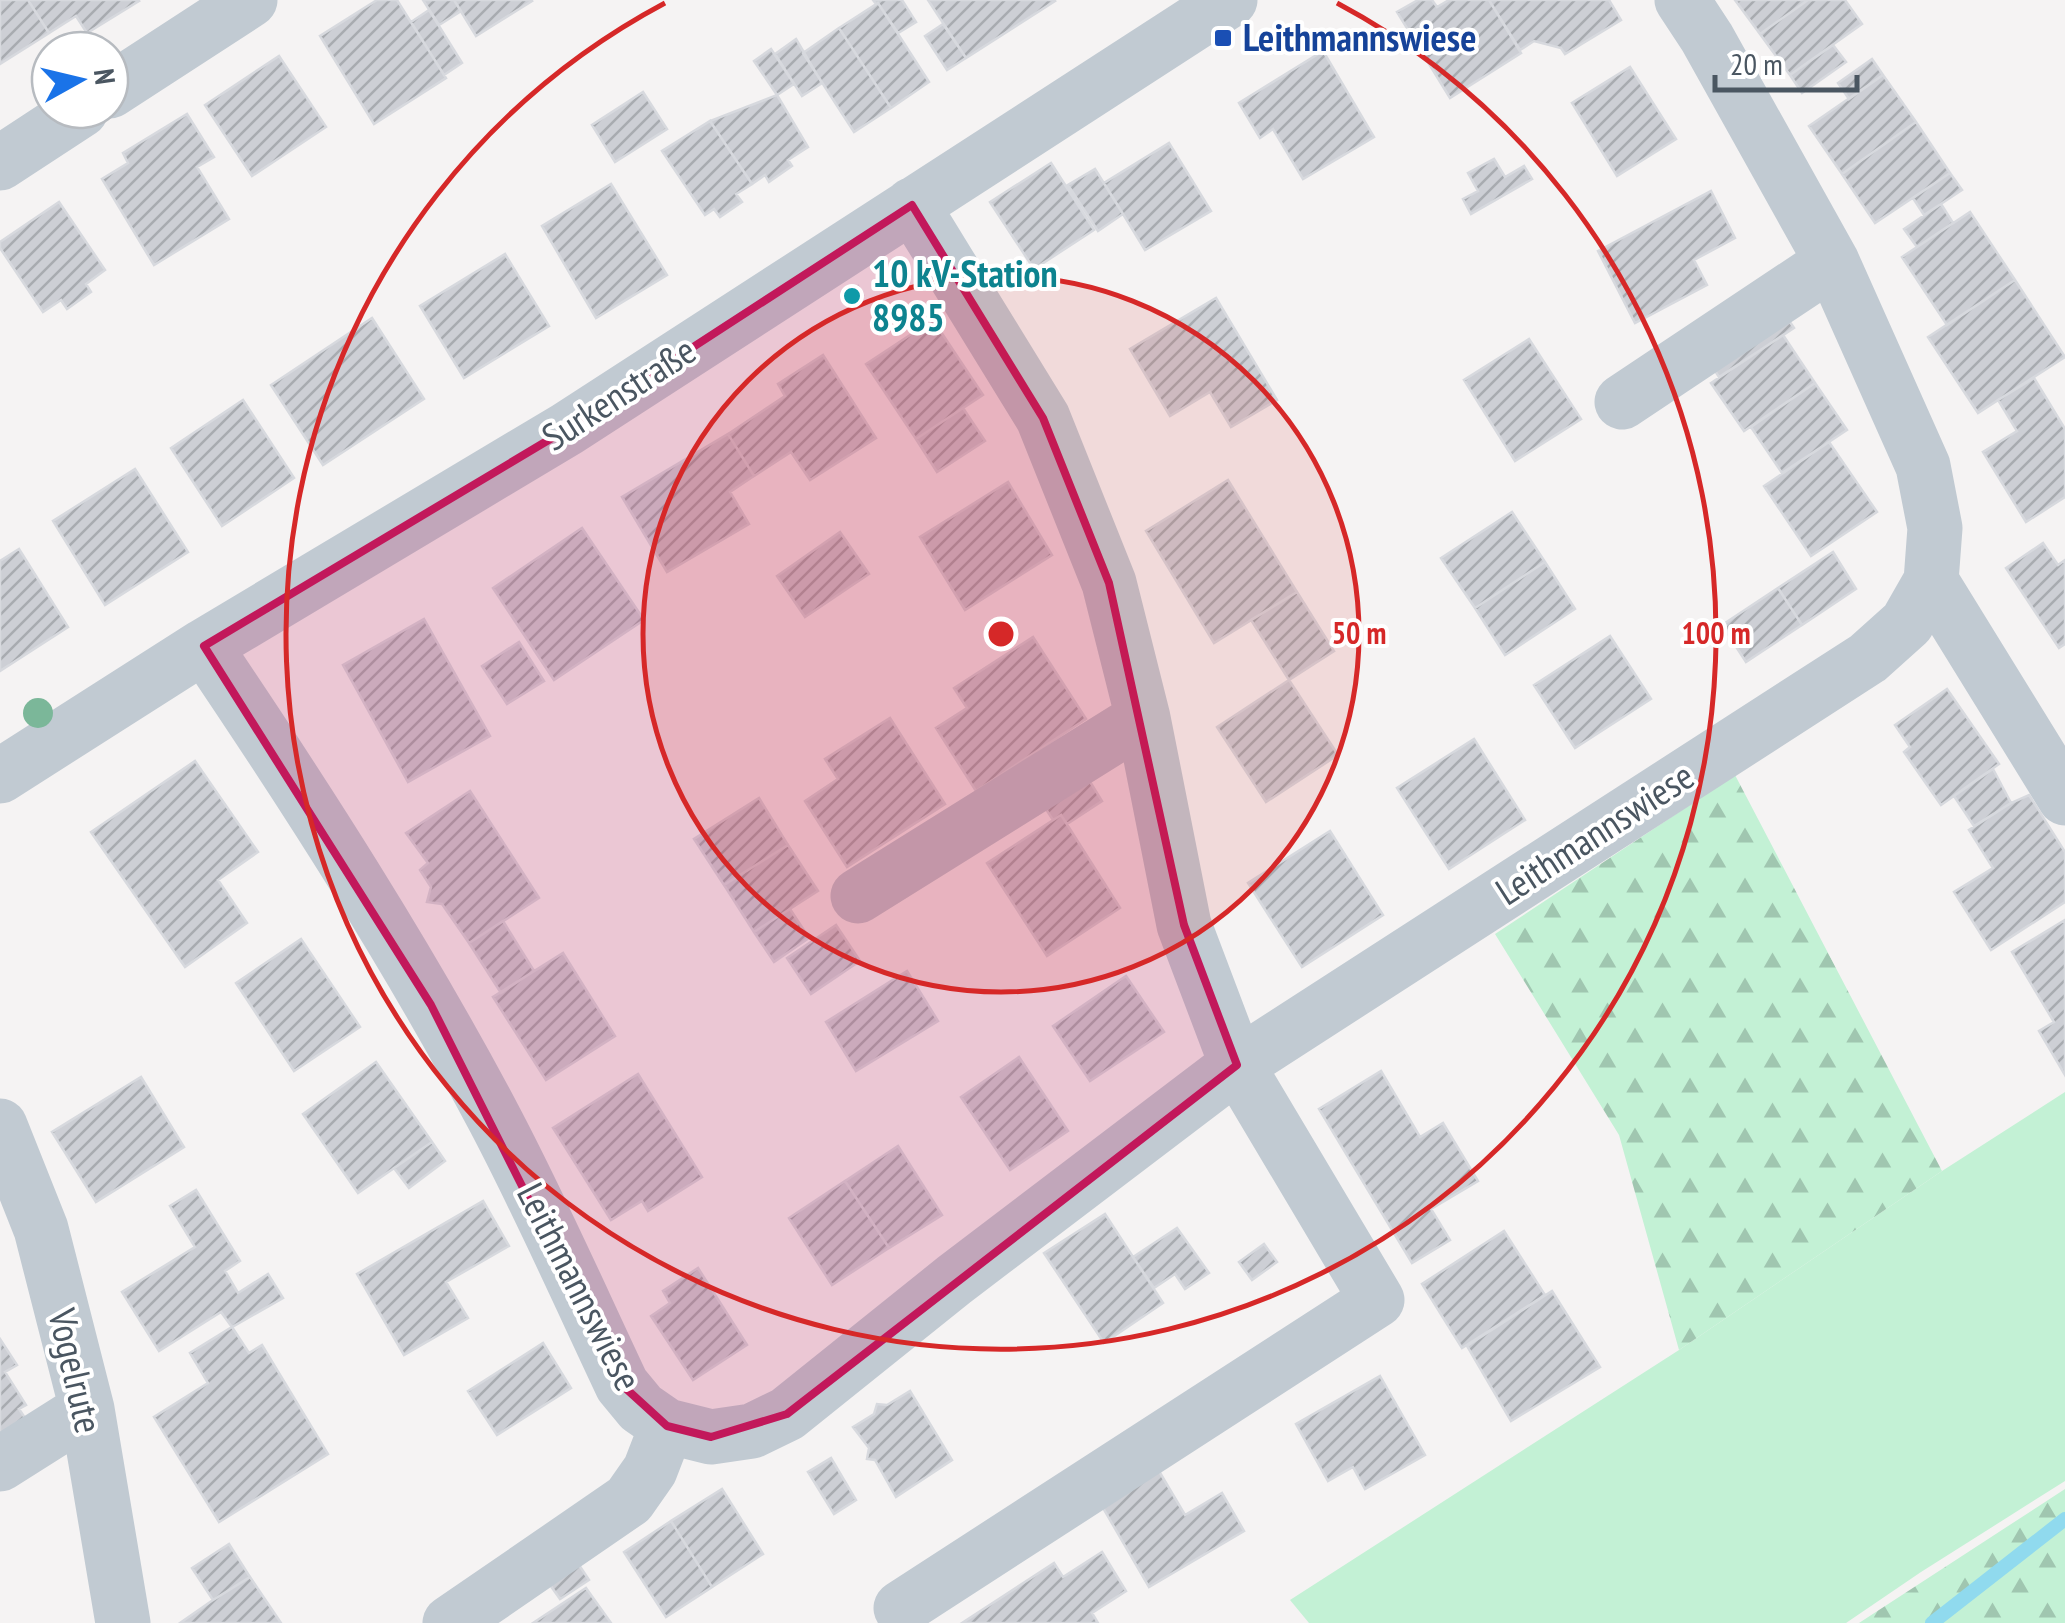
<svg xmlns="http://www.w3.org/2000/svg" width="2065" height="1623" font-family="'PT Sans Narrow',sans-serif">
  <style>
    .grass { fill: #c3f1d5 }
    .forest { fill: url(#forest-firs) }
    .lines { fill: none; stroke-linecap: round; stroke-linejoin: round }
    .stream { stroke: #90daee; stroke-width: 14 }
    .building { fill: url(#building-hatch); stroke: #d7d9de; stroke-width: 2.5 }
    .minor { stroke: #c1cad2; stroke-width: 55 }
    .tree { fill: #7bb799 }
    .marked { fill: #c2185b; fill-opacity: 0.2; stroke: #c2185b; stroke-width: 8; stroke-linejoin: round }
    .ring { fill: none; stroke: #d62828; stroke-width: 5 }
    .transit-dot { fill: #1a4fb4; stroke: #fff; stroke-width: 4 }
    .culture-dot { fill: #0f9aa8; stroke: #fff; stroke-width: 4 }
    .labels { text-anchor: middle; stroke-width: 8; stroke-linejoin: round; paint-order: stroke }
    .transit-label { font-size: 38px; font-weight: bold; fill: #164399; stroke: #fff; text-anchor: start }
    .culture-label { font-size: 38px; font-weight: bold; fill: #0d838f; stroke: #fff; text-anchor: start }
    .street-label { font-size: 38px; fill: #4a5661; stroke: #fff }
    .centre { fill: #d62828; stroke: #fff; stroke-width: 5 }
    .ring-label { font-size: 30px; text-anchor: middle; font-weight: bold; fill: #d62828; stroke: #fff; stroke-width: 8; stroke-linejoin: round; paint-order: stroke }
  </style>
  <defs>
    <pattern id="forest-firs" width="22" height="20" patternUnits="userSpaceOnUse" patternTransform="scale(2.5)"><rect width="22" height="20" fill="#c3f1d5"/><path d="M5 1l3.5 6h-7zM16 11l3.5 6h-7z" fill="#a0c6b0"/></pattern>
    <pattern id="building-hatch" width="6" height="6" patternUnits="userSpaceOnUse" patternTransform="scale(2.5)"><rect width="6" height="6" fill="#cdcfd5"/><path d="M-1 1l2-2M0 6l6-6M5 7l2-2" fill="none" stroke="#a8abb0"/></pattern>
  </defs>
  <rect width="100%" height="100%" fill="#f5f3f3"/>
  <path class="grass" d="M2065 1092V1481L1921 1572 1846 1623H1309L1290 1600 1679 1350 1942 1171Z"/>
  <path class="forest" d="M1735 775 1942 1171 1679 1350 1619 1135 1495 934Z
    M2065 1489V1623H1859Z"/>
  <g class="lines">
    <path class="stream" d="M1932 1623 2065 1519"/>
  </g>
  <path class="building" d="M0 0H28L49 33 0 64Z
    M28 0H138L139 1 87 33 76 16 49 33Z
    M377 0H397L446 78 374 124 320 36Z
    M423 0H454L461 11 439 25Z
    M454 0H531L532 1 476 36Z
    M873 0H902L916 22 898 33 878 3 876 4Z
    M928 0H1054L1055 1 966 58Z
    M1418 0H1432L1437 7 1449 0H1489L1521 53 1450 98 1397 12Z
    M1489 0H1609L1621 20 1565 54 1561 48 1534 41 1520 50Z
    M1735 0H1808L1760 34Z
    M1808 0H1845L1862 24 1790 75 1760 34Z
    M878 3 929 82 891 108 839 28Z
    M429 10 462 63 444 75 411 22Z
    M943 24 966 58 947 70 925 36Z
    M839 28 891 108 854 132 803 53Z
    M796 39 822 83 802 96 775 54Z
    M1833 45 1846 62 1802 93 1790 75Z
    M771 49 794 84 777 95 754 61Z
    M1323 51 1374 137 1303 179 1273 129 1260 138 1239 103Z
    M279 56 326 127 252 176 205 105Z
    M1872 59 1883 75 1849 99 1838 83Z
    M1630 67 1676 139 1617 176 1572 103Z
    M1883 75 1916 122 1842 174 1809 126Z
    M643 92 667 129 615 162 592 125Z
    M777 95 808 147 788 160 792 166 769 182 765 175 752 184 710 121Z
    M187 114 214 157 197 167 229 219 154 265 102 179 128 163 123 153Z
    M710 121 752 184 736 194 742 202 720 217 714 209 705 215 662 151Z
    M1916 122 1950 173 1875 223 1842 174Z
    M1169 143 1211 211 1145 250 1104 183Z
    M1494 159 1505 177 1524 166 1532 179 1471 214 1463 199 1478 191 1468 173Z
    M1051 163 1094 230 1034 269 990 202Z
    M1095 169 1123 214 1098 231 1068 185Z
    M1950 173 1962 190 1924 215 1913 198Z
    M611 184 667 275 596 318 542 226Z
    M1711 191 1735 238 1694 260 1707 285 1635 323 1598 251Z
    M59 202 105 270 86 284 91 292 67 309 61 300 43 312 0 248V242Z
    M1941 204 1953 223 1917 247 1904 229Z
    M1970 212 2015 280 1947 325 1902 257Z
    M505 254 549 326 464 378 420 306Z
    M2015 280 2065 357 1978 413 1928 337Z
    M858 286 863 295 847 305 842 297Z
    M1216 298 1277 400 1231 427 1210 392 1170 416 1130 349Z
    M1777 303 1794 328 1719 377 1703 352Z
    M372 318 424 399 323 465 271 385Z
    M933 320 983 395 916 439 866 364Z
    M1783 335 1815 383 1744 431 1711 383Z
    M1529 339 1581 419 1515 461 1464 380Z
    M823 355 876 438 810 480 791 452 754 476 728 434 785 396 778 384Z
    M2034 378 2065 429V497L2026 522 1983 452 2017 431 1998 400Z
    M1815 383 1847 430 1782 473 1751 427Z
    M243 400 294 478 222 526 171 448Z
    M963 408 985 441 937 472 916 439Z
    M728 434 754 476 730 492 749 524 667 572 622 497Z
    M1829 442 1877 512 1811 556 1764 486Z
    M135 469 188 552 105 605 53 521Z
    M1228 480 1297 592 1214 643 1146 531Z
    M1008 482 1052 555 965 610 920 537Z
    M1512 512 1545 562 1475 608 1441 558Z
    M582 528 644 620 554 680 493 588Z
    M840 532 869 574 805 617 777 576Z
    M2043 543 2058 565 2065 560V644L2059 648 2006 568Z
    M19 549 68 627 0 671V561Z
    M1833 552 1856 589 1802 625 1778 588Z
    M1545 562 1575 609 1505 655 1475 608Z
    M1778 588 1802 625 1746 662 1722 625Z
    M1297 592 1334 651 1289 680 1251 620Z
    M424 619 490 736 408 782 343 665Z
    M1610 636 1651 699 1575 748 1534 685Z
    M1033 637 1086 719 976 791 936 728 967 708 954 688Z
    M519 642 544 681 507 704 482 666Z
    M1289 680 1338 755 1266 802 1217 727Z
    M1947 689 1999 764 1941 805 1904 752 1910 747 1895 725Z
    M890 718 945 804 847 867 805 801 838 779 825 759Z
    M1474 739 1525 820 1449 869 1397 788Z
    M195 761 258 852 218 880 247 923 185 967 91 832Z
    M1993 769 2011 803 1974 826 1954 796Z
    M1084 772 1102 801 1067 824 1061 815 1053 820 1040 800Z
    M470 791 539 898 469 943 442 904 427 902 431 887 420 870 428 863 406 833Z
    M2029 795 2065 852V902L1991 950 1954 892 1993 868 1969 830 2011 803Z
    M759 798 788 845 724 885 694 839Z
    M1061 815 1120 908 1047 956 987 863Z
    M1330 831 1383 915 1302 967 1248 883Z
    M788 845 818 891 754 932 724 885Z
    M790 909 809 938 774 962 754 932Z
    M2065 920V1075L2039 1031 2054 1022 2012 952Z
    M503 921 534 971 501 993 469 943Z
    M836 925 860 961 811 994 787 958Z
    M301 939 360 1027 294 1071 236 983Z
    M563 953 615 1036 546 1080 493 997Z
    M907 971 938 1021 856 1071 826 1022Z
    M1126 976 1164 1032 1090 1081 1053 1026Z
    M1019 1057 1068 1131 1010 1170 961 1097Z
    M376 1062 432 1142 358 1193 303 1114Z
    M1381 1071 1420 1137 1443 1123 1478 1181 1431 1209 1450 1240 1412 1263 1319 1109Z
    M638 1074 702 1177 648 1211 642 1201 611 1220 553 1128Z
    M141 1077 184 1147 96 1202 52 1132Z
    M432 1142 445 1161 409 1188 394 1168Z
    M898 1146 942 1215 889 1248 845 1181Z
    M845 1181 889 1248 832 1285 789 1218Z
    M196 1190 240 1261 225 1271 238 1293 268 1274 283 1298 232 1327 221 1312 159 1351 122 1292 195 1247 170 1206Z
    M483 1201 509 1246 446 1282 468 1318 404 1355 357 1274Z
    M1105 1214 1163 1303 1104 1343 1044 1253Z
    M1177 1228 1209 1273 1185 1289 1175 1274 1154 1288 1133 1257Z
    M1504 1231 1545 1295 1462 1348 1422 1284Z
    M1264 1244 1277 1262 1252 1280 1239 1262Z
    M698 1268 747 1345 693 1380 651 1316 670 1303 663 1291Z
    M1552 1291 1600 1367 1511 1421 1467 1346Z
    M232 1327 249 1353 262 1345 328 1454 219 1522 154 1417 208 1383 190 1353Z
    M0 1339 17 1365 5 1372 26 1405 19 1409 31 1427 0 1447Z
    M543 1343 571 1388 497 1435 468 1391Z
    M1380 1376 1425 1455 1365 1489 1353 1467 1328 1481 1296 1424Z
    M910 1391 952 1460 896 1497 875 1460 867 1459 869 1448 853 1427 874 1414 877 1404 887 1405Z
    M831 1458 856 1500 834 1514 808 1472Z
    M1156 1466 1185 1515 1222 1493 1244 1531 1149 1587 1099 1501Z
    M722 1489 763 1554 712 1587 671 1521Z
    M671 1521 712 1587 666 1617 624 1552Z
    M229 1544 250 1577 213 1600 192 1568Z
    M1102 1552 1126 1591 1092 1613 1098 1623H962L1054 1563 1063 1577Z
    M577 1562 589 1580 560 1599 548 1582Z
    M250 1577 281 1623H180L213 1600Z
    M586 1588 611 1623H533Z"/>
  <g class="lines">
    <path class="minor" d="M110 91 250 0
      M0 163 81 110
      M1622 402 1832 262
      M1931 581 2065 798
      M204 646C306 797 409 957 494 1118 540 1205 580 1296 622 1385L641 1408 667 1426 711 1437 752 1431 787 1414 954 1280 1237 1065 1868 658 1907 623 1931 581 1935 528 1923 466 1832 262 1707 38 1682 0
      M0 776 204 646 567 429 1230 0
      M858 896 1143 718
      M0 1126 41 1229 87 1409 123 1623
      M0 1464 87 1409
      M901 1608 1377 1300 1237 1065 1184 925 1143 718 1109 583 1043 418 912 205
      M450 1623 629 1500 650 1470 667 1426"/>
  </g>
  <circle class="tree" cx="38" cy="713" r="15"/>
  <path class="marked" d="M912 205 1043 418 1109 583 1184 925 1237 1065 787 1414 711 1437 667 1426 622 1385 431 1005 204 646 567 429Z"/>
  <circle cx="1001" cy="634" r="358" fill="#d62828" fill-opacity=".12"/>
  <g class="ring">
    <circle cx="1001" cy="634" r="358"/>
    <path d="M1337 3A715 715 0 1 1 665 3"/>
  </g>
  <rect class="transit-dot" x="1213" y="28" width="20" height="20" rx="5"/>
  <circle class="culture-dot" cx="852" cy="296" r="10"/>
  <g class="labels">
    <g class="transit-label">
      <text x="1243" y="51">Leithmannswiese</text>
    </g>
    <g class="culture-label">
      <text x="872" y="287">10 kV-Station<tspan x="872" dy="44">8985</tspan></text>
    </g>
    <g class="street-label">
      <text transform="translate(619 394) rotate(-33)" y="13">Surkenstraße</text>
      <text transform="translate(1595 834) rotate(-33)" y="13">Leithmannswiese</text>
      <text transform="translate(579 1287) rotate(63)" y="13">Leithmannswiese</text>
      <text transform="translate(75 1371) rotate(77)" y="13">Vogelrute</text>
    </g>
  </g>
  <circle cx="1001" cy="634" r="15" class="centre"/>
  <g class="ring-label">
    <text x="1359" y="644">50 m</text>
    <text x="1716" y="644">100 m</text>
  </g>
  <g transform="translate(80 80) rotate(82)"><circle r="48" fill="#ffffff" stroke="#b7bbc0" stroke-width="2.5"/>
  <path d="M0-8L18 38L0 25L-18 38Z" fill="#1a73e8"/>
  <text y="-15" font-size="28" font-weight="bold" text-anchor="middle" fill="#4a5661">N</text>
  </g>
  <path d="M1715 75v15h142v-15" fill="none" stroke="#4a5661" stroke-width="5"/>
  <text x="1730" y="75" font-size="30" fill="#4a5661" stroke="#ffffff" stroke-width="8" paint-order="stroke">20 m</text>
</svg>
